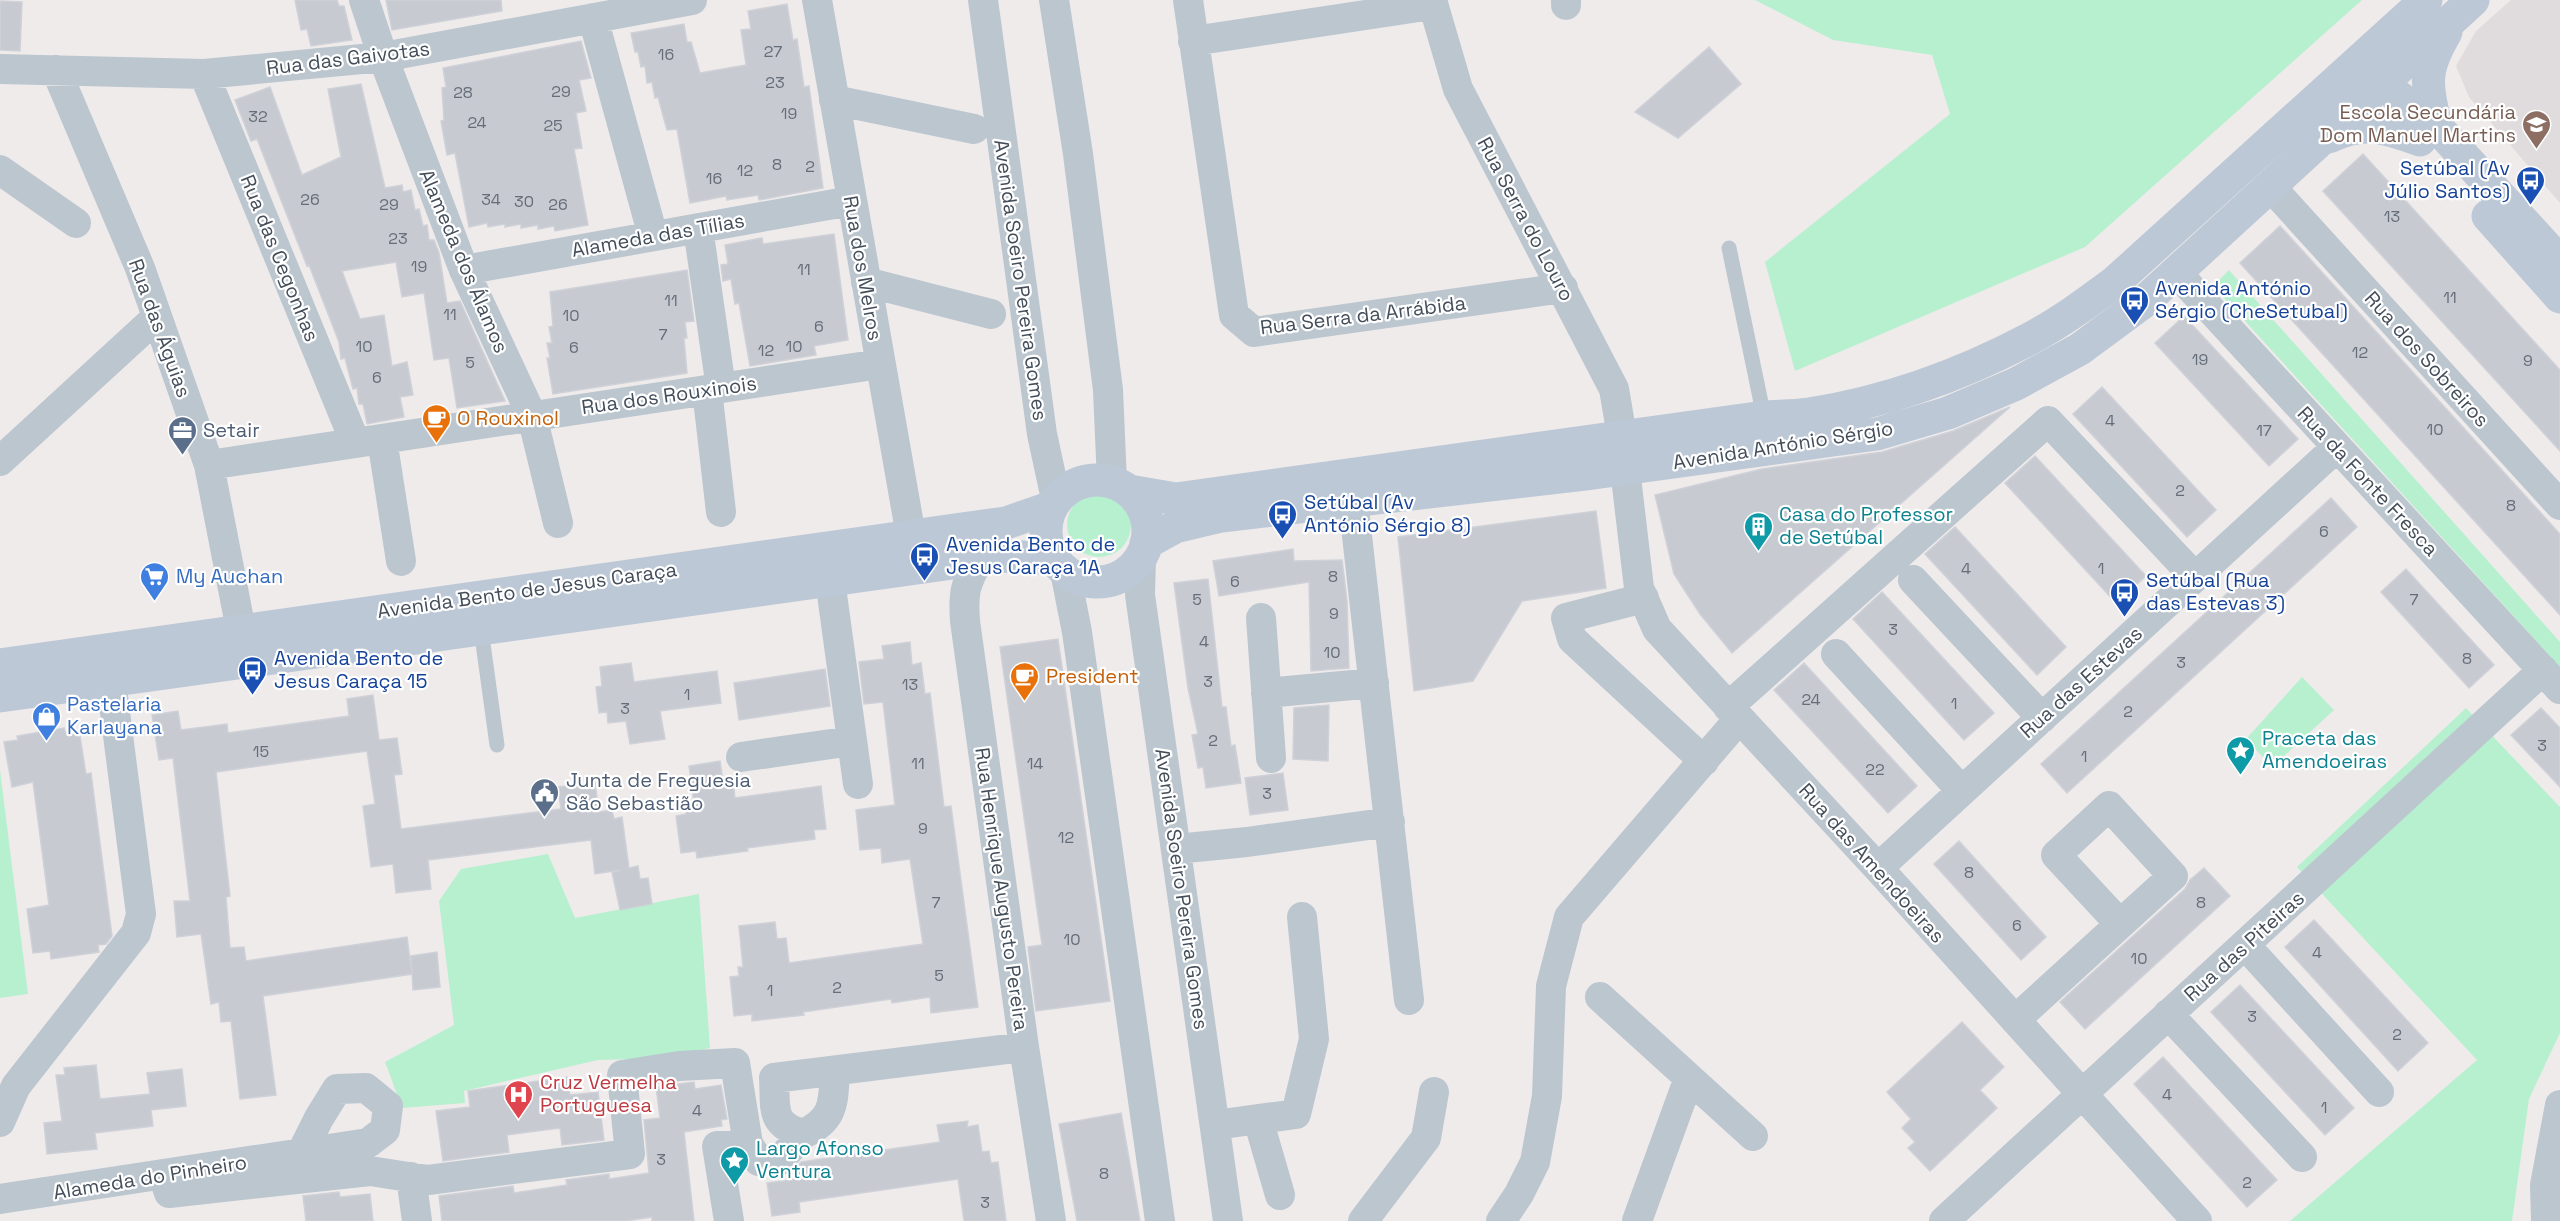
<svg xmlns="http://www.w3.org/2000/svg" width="2560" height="1221" font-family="'Space Grotesk',sans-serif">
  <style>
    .education { fill: #e0dcdd }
    .green { fill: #b7f0cf }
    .building { fill: #c8cad1; stroke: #cfd1d8; stroke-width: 1.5 }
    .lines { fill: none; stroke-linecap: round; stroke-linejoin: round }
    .lane { stroke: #bcc6cf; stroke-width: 15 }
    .street { stroke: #bcc6cf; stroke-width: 30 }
    .secondary { stroke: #bdc8d6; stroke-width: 33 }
    .labels { text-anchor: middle; stroke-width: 4.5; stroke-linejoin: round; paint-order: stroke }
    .number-label { font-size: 16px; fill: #656d78 }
    .street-label { font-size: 20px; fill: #444e5a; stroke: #fff }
    .education-label { font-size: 20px; fill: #785e54; stroke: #fff; text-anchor: end }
    .transit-label { font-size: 20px; fill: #164399; stroke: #fff; text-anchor: start }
    .food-label { font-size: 20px; fill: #c56008; stroke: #fff; text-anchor: start }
    .service-label { font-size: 20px; fill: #4e5e75; stroke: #fff; text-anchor: start }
    .culture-label { font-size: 20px; fill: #0d838f; stroke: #fff; text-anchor: start }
    .shop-label { font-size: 20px; fill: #366cbe; stroke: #fff; text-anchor: start }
    .health-label { font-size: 20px; fill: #be3a42; stroke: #fff; text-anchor: start }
  </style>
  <rect width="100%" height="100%" fill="#efebeb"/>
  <path class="education" d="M2511 0H2560V203L2469 97 2456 66 2476 31Z"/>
  <path class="green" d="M1755 0H2362L2085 247 1795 371 1765 262 1950 114 1932 55 1833 40Z
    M2229 270 2560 642V667L2213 286Z
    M1067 525a32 32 0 1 1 64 0a32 32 0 1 1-64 0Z
    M2302 677 2334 710 2272 767 2246 739Z
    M2466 708 2560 807V1033L2529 1099 2512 1221H2290L2477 1060 2297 867Z
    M0 770 28 994 0 998Z
    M548 854 575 918 699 894 710 1048 670 1058 598 1060 464 1091 465 1103 402 1108 385 1062 454 1025 439 901 461 869Z"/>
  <path class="building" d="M295 0H337L339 6H344L352 40 311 46 307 29 301 30Z
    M386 0H501L502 11 392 30Z
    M0 1 22 2 20 51 0 50Z
    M787 4 793 40 797 39 804 87 809 86 823 188 759 200 758 195 727 200 726 196 690 203 677 129 667 130 658 97 655 98 652 82 647 83 645 66 641 67 638 52H635L631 33 684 24 687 42H691L700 73 746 65 741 30 751 29 748 11Z
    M581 41 591 78 579 80 586 111 576 113 582 148 574 149 588 225 555 231 554 226 538 229V225L521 228V224L505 227V224L488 227 487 223 469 227 455 153 447 155 441 121 444 120 442 88 446 87 443 68Z
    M1709 47 1741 84 1678 138 1635 112Z
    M361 84 385 188 402 185 403 192 411 190 415 210 419 209 423 226 427 225 429 240H434L439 253 447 303 460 301 505 401 457 408 449 358 434 360 424 293 402 297 396 262 342 271 360 319 384 315 392 366 407 362 413 395 400 397 404 417 367 424 363 404H359L357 388 353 389 345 358 341 359 339 342 309 265 307 266 257 139 251 141 235 100 270 87 302 175 341 157 328 89Z
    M2363 154 2560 370V451L2323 191Z
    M2280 226 2560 534V615L2240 263Z
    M834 234 848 340 814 346 816 355 750 366 739 303 735 304 731 279 723 281 721 265 728 264 725 245 762 238 763 244Z
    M687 270 694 321 685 322 687 338H684L687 373 553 394 547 358H550L547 343H552L549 327 553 326 550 292Z
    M2184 316 2298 439 2269 466 2155 343Z
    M2102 387 2216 510 2187 537 2073 414Z
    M2010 407 1732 653 1700 614 1674 574 1655 495 1762 469 1882 452 1953 431Z
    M2035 456 2146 576 2116 603 2005 483Z
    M2331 498 2357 527 2067 793 2041 764Z
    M1596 511 1606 588 1522 601 1473 681 1414 691 1398 537Z
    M1955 527 2066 647 2037 675 1925 554Z
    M1293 549 1294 561 1342 560 1347 601 1349 668 1311 671 1309 582 1219 596 1213 561Z
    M2406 569 2494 665 2469 688 2381 592Z
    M1208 579 1222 707H1226L1231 746 1235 745 1241 783 1206 788 1203 767 1198 768 1195 751 1192 735 1198 734 1188 688 1174 583Z
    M1882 592 1994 713 1964 740 1853 619Z
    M1058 639 1110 1001 1036 1011 1028 947 1042 945 1000 647Z
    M910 642 912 665 921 663 925 694 930 693 944 807 951 806 978 1007 931 1013 930 997 892 1003 891 999 803 1012 804 1015 752 1021V1014L734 1016 730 977 739 976 738 967H743L739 926 775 922 777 939 786 938 789 963 923 944 910 859 882 863 881 848 860 850 856 810 895 805 883 702 864 704 859 662 884 659 882 646Z
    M631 663 634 682 717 671 721 703 660 711 665 739 630 744 626 721 608 723 607 712 599 713 596 687 602 686 600 667Z
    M1804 663 1917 786 1888 813 1774 690Z
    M825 669 830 706 739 720 734 683Z
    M373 695 379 740 397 738 402 774 394 775 401 829 561 809 558 787 595 783 599 812 612 810 614 819 622 817 629 868 638 866 640 879 648 878 652 904 620 910 612 872 620 870 595 874 591 840 428 860 431 889 396 893 393 864 371 867 363 806 375 804 367 751 216 772 230 896 226 897 230 948 244 947 246 961 407 937 412 974 263 996 276 1095 240 1099 231 1021 221 1022 219 1002 211 1004 201 934 177 937 174 901H190L173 758 159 760 152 715 178 711 181 730 227 724 228 733 349 716 347 699Z
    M1329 705 1328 761 1293 759 1294 708Z
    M2541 708 2560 728V787L2511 735Z
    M64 728 65 732 79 730 86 774 91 773 112 936 106 944 98 945 99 952 51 959 50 951 33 953 27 909 49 905 33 782 12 787 4 742 18 740 17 736Z
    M720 761 723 782 733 781 735 798 821 786 826 829 814 830 815 839 747 848 748 851 697 858 696 851 681 853 676 816 686 814 685 804 694 803 689 766Z
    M1283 773 1288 810 1250 815 1245 778Z
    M1959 841 2046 937 2021 960 1934 864Z
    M2204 868 2230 896 2085 1029 2060 1002 2185 889 2190 880Z
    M2314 920 2428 1043 2398 1071 2285 947Z
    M437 952 440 987 413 990 411 956Z
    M2240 985 2354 1108 2325 1135 2211 1012Z
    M1962 1022 2004 1067 1980 1090 1997 1108 1930 1171 1908 1148 1915 1142 1902 1128 1911 1119 1887 1092Z
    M2163 1057 2277 1180 2247 1207 2134 1084Z
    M96 1065 100 1099 150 1094 147 1073 182 1069 186 1106 151 1110 153 1126 95 1133 97 1149 47 1154 44 1123 62 1121 56 1075H65L64 1068Z
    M567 1077 570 1095 598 1092 604 1140 562 1145 560 1128 507 1135 509 1152 443 1161 436 1111 470 1107 468 1091Z
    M694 1082 695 1089 721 1085 727 1119 721 1120 722 1126 684 1132 694 1221H652V1217L626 1221H442L439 1196 513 1186 514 1193 567 1185 566 1180 609 1174V1179L649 1173 644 1120 660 1118 656 1087Z
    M1121 1113 1140 1221H1077L1059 1124Z
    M968 1121 967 1127 978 1125 982 1152 989 1151 991 1163 998 1162 1006 1221H964L958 1179 799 1202 800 1212 772 1216 767 1183 798 1179 796 1168 801 1162 940 1142 937 1125Z
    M339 1192 340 1197 370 1194 373 1221H306L303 1196Z"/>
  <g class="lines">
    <path class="lane" d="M1729 248 1764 417
      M481 629 497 745"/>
    <path class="street" d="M364 0 383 57 464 270 532 416 558 523
      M817 0 911 536
      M983 0 1042 434 1056 499
      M1054 0 1078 154 1108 390 1112 482
      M1188 0 1234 315 1254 332 1563 288
      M1432 0 1458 89 1614 389 1622 436
      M1566 0V5
      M593 18 653 236
      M1193 41 1432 5
      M0 69 204 74 383 57 692 0
      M56 70 140 268 209 465 241 630
      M204 74 355 442
      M834 100 974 129
      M0 170 76 223
      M2270 186 2560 505
      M698 228 721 388
      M464 270 851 201
      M2176 272 2560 689
      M866 282 991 314
      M707 390 721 512
      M382 439 401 561
      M0 461 157 317
      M209 465 880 364
      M1625 469 1639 588 1657 629 1878 868 2197 1221
      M1353 500 1409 1000
      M1141 557 1140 595 1228 1221
      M979 560C965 584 963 593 965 621L1024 1047 1051 1221
      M1065 571 1077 632 1160 1221
      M830 580 858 784
      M1913 580 2042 718
      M1644 598 1566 618 1572 639 1704 761
      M1261 618 1271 758
      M1836 654 1962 791
      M1266 693 1374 683
      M1728 707 2048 421 2195 577
      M741 757 852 741
      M1176 849 1247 842 1390 822
      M1878 868 2337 447
      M2245 945 2379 1092
      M1600 997 1753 1136
      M2168 1014 2302 1157
      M2015 1020 2173 876 2109 806 2056 855 2120 924
      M835 1071C833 1103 835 1119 803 1134 769 1124 776 1108 774 1078L1024 1047
      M1258 1119 1280 1195
      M0 1122 16 1086 136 933 141 914 111 681
      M1215 1125 1296 1114 1314 1039 1302 917
      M163 1175 169 1193 370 1171 428 1180 630 1154 622 1075 679 1066 735 1063 748 1144 759 1161 780 1160 803 1134
      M411 1177 417 1221
      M0 1199 368 1143 385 1130 388 1106 366 1088 337 1089 319 1118 301 1154
      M729 1221 717 1146 748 1144
      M1363 1221 1426 1138 1434 1092
      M1501 1221 1519 1194 1535 1162 1547 1096 1551 986 1569 917 1739 719
      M1637 1221 1689 1078
      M1944 1221 2543 670
      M2546 1221 2545 1185 2560 1105"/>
    <path class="secondary" d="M2368 68 2382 84 2436 126 2560 262
      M2436 126C2426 83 2423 71 2446 32
      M2329 137C2364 120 2385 127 2420 140
      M2488 216 2560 297
      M1046 531a51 51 0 1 1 102 0a51 51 0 1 1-102 0Z
      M1129 491 1176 499 1764 417C1779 416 1795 416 1809 414 1886 402 1963 374 2031 338 2061 322 2088 302 2115 282L2426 0
      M1146 543 1175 527 1221 516 1585 474 1877 434 1948 413 2016 384 2080 349 2145 301 2473 0
      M0 665 990 525 1006 523 1052 507
      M0 696 960 562 1007 556 1054 559"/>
  </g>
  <defs>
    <symbol id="school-pin" viewBox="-11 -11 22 30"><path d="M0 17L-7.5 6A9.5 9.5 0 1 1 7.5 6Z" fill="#8d6e63" stroke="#fff"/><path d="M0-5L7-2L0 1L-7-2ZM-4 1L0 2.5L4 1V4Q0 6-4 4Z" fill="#fff"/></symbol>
    <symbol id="bus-pin" viewBox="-11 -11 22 30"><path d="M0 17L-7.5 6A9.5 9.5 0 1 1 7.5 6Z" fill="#1a4fb4" stroke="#fff"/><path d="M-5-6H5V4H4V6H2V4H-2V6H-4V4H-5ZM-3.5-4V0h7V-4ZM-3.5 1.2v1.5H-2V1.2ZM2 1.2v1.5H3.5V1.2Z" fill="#fff"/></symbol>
    <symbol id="cafe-pin" viewBox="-11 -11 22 30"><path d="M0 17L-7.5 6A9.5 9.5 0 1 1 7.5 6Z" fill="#e8710a" stroke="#fff"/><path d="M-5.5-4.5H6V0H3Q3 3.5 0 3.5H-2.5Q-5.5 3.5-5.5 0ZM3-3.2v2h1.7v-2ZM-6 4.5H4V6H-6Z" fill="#fff"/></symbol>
    <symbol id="office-pin" viewBox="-11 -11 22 30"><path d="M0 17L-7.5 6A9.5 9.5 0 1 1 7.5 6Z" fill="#5c6f8a" stroke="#fff"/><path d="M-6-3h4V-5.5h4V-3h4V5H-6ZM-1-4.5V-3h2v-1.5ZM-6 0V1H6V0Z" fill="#fff"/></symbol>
    <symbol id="building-pin" viewBox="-11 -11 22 30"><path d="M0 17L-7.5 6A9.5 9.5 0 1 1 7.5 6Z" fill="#0f9aa8" stroke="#fff"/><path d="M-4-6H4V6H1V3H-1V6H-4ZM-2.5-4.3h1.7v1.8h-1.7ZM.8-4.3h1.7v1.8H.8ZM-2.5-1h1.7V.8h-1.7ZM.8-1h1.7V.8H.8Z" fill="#fff"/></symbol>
    <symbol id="supermarket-pin" viewBox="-11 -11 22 30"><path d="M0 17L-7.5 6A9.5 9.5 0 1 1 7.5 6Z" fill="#3f7fe0" stroke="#fff"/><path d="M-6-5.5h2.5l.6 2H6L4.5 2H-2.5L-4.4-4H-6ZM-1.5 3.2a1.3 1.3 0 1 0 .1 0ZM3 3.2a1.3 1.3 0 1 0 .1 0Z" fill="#fff"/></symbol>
    <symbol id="shop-pin" viewBox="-11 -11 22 30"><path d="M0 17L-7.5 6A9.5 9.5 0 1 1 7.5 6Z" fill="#3f7fe0" stroke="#fff"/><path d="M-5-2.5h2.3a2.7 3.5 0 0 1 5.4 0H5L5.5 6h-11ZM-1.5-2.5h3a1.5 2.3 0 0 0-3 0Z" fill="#fff"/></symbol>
    <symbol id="sight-pin" viewBox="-11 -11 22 30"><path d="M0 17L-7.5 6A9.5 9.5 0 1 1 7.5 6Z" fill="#0f9aa8" stroke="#fff"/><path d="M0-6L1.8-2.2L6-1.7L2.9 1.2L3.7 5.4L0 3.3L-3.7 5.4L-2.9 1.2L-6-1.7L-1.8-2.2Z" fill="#fff"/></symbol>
    <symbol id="civic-pin" viewBox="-11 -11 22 30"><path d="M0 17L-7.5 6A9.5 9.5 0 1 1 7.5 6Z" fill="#5c6f8a" stroke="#fff"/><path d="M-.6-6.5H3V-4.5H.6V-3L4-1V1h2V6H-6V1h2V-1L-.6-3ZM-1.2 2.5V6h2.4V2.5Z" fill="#fff"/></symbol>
    <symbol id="hospital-pin" viewBox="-11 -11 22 30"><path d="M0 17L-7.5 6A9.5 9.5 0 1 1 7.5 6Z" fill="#e0444e" stroke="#fff"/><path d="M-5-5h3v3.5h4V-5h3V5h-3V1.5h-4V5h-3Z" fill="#fff"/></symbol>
  </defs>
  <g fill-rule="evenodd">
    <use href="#school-pin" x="2520" y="108" width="33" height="45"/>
    <use href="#bus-pin" x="2514" y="164" width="33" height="45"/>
    <use href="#bus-pin" x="2118" y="284" width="33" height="45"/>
    <use href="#cafe-pin" x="420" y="402" width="33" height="45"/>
    <use href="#office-pin" x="166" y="414" width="33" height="45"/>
    <use href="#bus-pin" x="1266" y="498" width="33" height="45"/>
    <use href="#building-pin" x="1742" y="510" width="33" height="45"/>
    <use href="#bus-pin" x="908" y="540" width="33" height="45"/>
    <use href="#supermarket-pin" x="138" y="560" width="33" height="45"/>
    <use href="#bus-pin" x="2108" y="576" width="33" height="45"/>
    <use href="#bus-pin" x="236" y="654" width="33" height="45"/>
    <use href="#cafe-pin" x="1008" y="660" width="33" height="45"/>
    <use href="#shop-pin" x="30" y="700" width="33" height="45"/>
    <use href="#sight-pin" x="2224" y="734" width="33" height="45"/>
    <use href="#civic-pin" x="528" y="776" width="33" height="45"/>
    <use href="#hospital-pin" x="502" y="1078" width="33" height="45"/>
    <use href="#sight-pin" x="718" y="1144" width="33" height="45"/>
  </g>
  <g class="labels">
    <g class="number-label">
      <text x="773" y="57">27</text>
      <text x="666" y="60">16</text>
      <text x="775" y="88">23</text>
      <text x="561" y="97">29</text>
      <text x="463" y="98">28</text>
      <text x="789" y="119">19</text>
      <text x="258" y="122">32</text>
      <text x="477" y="128">24</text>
      <text x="553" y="131">25</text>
      <text x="777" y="170">8</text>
      <text x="810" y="172">2</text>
      <text x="745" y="176">12</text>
      <text x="714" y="184">16</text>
      <text x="310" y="205">26</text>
      <text x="491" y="205">34</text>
      <text x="524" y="207">30</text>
      <text x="389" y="210">29</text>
      <text x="558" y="210">26</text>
      <text x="2392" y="222">13</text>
      <text x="398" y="244">23</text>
      <text x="419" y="272">19</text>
      <text x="804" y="275">11</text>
      <text x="2450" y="303">11</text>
      <text x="671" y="306">11</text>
      <text x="450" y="320">11</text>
      <text x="571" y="321">10</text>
      <text x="819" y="332">6</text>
      <text x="663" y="340">7</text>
      <text x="364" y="352">10</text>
      <text x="794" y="352">10</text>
      <text x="574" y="353">6</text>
      <text x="766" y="356">12</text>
      <text x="2360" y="358">12</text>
      <text x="2200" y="365">19</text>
      <text x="2528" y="366">9</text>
      <text x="470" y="368">5</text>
      <text x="377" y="383">6</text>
      <text x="2110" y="426">4</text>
      <text x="2435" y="435">10</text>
      <text x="2264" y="436">17</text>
      <text x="2180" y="496">2</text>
      <text x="2511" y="511">8</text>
      <text x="2324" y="537">6</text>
      <text x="1966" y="574">4</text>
      <text x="2101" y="574">1</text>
      <text x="1333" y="582">8</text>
      <text x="1235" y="587">6</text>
      <text x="1197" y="605">5</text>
      <text x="2414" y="605">7</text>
      <text x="1334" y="619">9</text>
      <text x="1893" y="635">3</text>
      <text x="1204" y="647">4</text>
      <text x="1332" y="658">10</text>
      <text x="2467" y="664">8</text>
      <text x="2181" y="668">3</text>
      <text x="1208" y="687">3</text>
      <text x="910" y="690">13</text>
      <text x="687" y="700">1</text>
      <text x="1811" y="705">24</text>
      <text x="1954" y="709">1</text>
      <text x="625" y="714">3</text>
      <text x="2128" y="717">2</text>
      <text x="1213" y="746">2</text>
      <text x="2542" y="751">3</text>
      <text x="261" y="757">15</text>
      <text x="2084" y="762">1</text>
      <text x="918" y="769">11</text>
      <text x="1035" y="769">14</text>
      <text x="1875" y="775">22</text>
      <text x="1267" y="799">3</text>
      <text x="923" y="834">9</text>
      <text x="1066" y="843">12</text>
      <text x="1969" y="878">8</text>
      <text x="936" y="908">7</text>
      <text x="2201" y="908">8</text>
      <text x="2017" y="931">6</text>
      <text x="1072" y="945">10</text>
      <text x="2317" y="958">4</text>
      <text x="2139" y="964">10</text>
      <text x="939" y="981">5</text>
      <text x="837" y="993">2</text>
      <text x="770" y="996">1</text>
      <text x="2252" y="1022">3</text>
      <text x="2397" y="1040">2</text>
      <text x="2167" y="1100">4</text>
      <text x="2324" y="1113">1</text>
      <text x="697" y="1116">4</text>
      <text x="661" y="1165">3</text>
      <text x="1104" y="1179">8</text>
      <text x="2247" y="1188">2</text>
      <text x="985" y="1208">3</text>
    </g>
    <g class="street-label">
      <text transform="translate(348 58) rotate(-7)" y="7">Rua das Gaivotas</text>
      <text transform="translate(1526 219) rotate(62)" y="7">Rua Serra do Louro</text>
      <text transform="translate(658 235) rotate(-10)" y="7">Alameda das Tílias</text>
      <text transform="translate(280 258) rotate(68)" y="7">Rua das Cegonhas</text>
      <text transform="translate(464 261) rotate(67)" y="7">Alameda dos Álamos</text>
      <text transform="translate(863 268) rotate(80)" y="7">Rua dos Melros</text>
      <text transform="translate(1021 280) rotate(82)" y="7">Avenida Soeiro Pereira Gomes</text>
      <text transform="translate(1363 315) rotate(-7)" y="7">Rua Serra da Arrábida</text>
      <text transform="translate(160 328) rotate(70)" y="7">Rua das Águias</text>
      <text transform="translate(2427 359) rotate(48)" y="7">Rua dos Sobreiros</text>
      <text transform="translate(669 395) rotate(-8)" y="7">Rua dos Rouxinois</text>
      <text transform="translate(1783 445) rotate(-9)" y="7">Avenida António Sérgio</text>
      <text transform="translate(2368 481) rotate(47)" y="7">Rua da Fonte Fresca</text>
      <text transform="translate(527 590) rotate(-8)" y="7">Avenida Bento de Jesus Caraça</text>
      <text transform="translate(2081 682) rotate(-42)" y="7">Rua das Estevas</text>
      <text transform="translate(1872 863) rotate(48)" y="7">Rua das Amendoeiras</text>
      <text transform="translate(1002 889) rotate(82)" y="7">Rua Henrique Augusto Pereira</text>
      <text transform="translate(1182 889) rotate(82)" y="7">Avenida Soeiro Pereira Gomes</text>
      <text transform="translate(2244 946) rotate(-42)" y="7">Rua das Piteiras</text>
      <text transform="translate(150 1177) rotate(-9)" y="7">Alameda do Pinheiro</text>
    </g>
    <g class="education-label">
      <text x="2516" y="119">Escola Secundária<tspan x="2516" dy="23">Dom Manuel Martins</tspan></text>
    </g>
    <g class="transit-label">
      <text x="2510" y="175" text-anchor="end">Setúbal (Av<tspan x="2510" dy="23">Júlio Santos)</tspan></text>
      <text x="2155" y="295">Avenida António<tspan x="2155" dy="23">Sérgio (CheSetubal)</tspan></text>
      <text x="1304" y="509">Setúbal (Av<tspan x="1304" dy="23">António Sérgio 8)</tspan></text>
      <text x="946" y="551">Avenida Bento de<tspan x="946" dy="23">Jesus Caraça 1A</tspan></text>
      <text x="2146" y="587">Setúbal (Rua<tspan x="2146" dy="23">das Estevas 3)</tspan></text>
      <text x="274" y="665">Avenida Bento de<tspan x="274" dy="23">Jesus Caraça 15</tspan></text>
    </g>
    <g class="food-label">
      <text x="457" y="425">O Rouxinol</text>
      <text x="1046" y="683">President</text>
    </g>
    <g class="service-label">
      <text x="203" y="437">Setair</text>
      <text x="566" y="787">Junta de Freguesia<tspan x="566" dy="23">São Sebastião</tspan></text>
    </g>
    <g class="culture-label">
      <text x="1779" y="521">Casa do Professor<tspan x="1779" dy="23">de Setúbal</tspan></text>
      <text x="2262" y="745">Praceta das<tspan x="2262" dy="23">Amendoeiras</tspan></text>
      <text x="756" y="1155">Largo Afonso<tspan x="756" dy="23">Ventura</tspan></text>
    </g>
    <g class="shop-label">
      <text x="176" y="583">My Auchan</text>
      <text x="67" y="711">Pastelaria<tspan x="67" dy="23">Karlayana</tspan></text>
    </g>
    <g class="health-label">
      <text x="540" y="1089">Cruz Vermelha<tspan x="540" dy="23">Portuguesa</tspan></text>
    </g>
  </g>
</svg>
